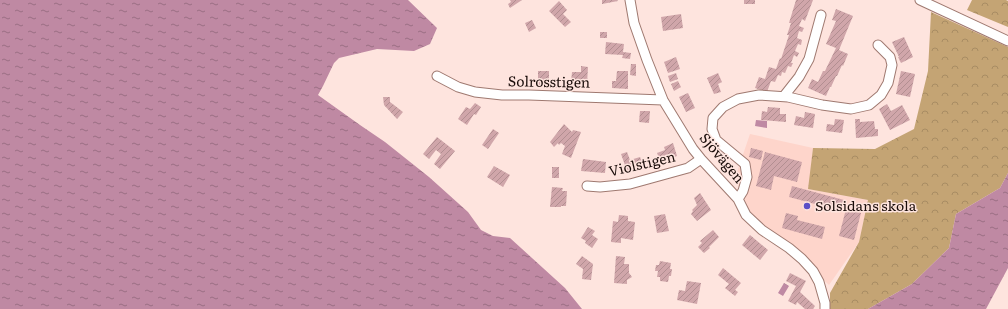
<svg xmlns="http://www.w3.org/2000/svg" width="1008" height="309" font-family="Literata,serif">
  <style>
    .built { fill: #fed5cb }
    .forest { fill: url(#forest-crowns) }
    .water { fill: url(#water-ripples) }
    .building { fill: url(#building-hatch) }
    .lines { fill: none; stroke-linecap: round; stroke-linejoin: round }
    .minor-casing { stroke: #9f7970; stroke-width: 11 }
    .minor { stroke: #fff; stroke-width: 9 }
    .poi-dot { fill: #5c4ec6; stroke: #fee4de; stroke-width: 1.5 }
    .labels { text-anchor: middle; stroke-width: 3; stroke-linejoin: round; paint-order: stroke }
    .street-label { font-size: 14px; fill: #190c09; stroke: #fee4de }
    .poi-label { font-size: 14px; fill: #190c09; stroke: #fee4de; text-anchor: start }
  </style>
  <defs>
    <pattern id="forest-crowns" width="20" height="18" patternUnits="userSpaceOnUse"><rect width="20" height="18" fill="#c4a474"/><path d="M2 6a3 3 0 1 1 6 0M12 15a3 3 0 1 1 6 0" fill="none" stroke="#a88c63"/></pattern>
    <pattern id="water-ripples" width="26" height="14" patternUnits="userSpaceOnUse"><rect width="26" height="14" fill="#bf89a3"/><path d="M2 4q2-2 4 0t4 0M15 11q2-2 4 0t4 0" fill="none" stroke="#9a6e83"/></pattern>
    <pattern id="building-hatch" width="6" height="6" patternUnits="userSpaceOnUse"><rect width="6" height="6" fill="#d0a6aa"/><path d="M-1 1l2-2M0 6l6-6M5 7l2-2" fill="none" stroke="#b28e91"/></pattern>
  </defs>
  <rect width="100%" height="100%" fill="#fee4de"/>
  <path class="built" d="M750 134 813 148 809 189 868 200 859 242 829 285 750 212 735 178Z"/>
  <path class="forest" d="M972 0H1006L1008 1V27L967 10Z
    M931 12 1008 47V173L1000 188 956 214 949 248 912 284 868 309H830V293L859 242 868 200 808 189 813 148 875 149 914 129 928 71Z"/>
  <path class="water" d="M0 0H408L437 28 430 44 414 51 377 49 339 58 334 63 323 86 318 95 360 125 385 142 429 177 468 212 481 230 493 236 510 238 565 288 582 309H0Z
    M756 120 767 121V128L755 126Z
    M1008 173V268L986 309H868L912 284 949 248 956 214 1000 188Z
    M784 283 789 286 783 296 778 293Z"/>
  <path class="building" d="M510 0H522L510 8 508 4 511 2Z
    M602 0H617L618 1 602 4Z
    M744 0H755V4H744Z
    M796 0H813L805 21 802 19 799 26 804 28 802 32 799 31 797 38 802 40 801 45 798 44 795 51 799 53 797 57 794 55 791 63H793L791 67 788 66 785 73 782 72 781 76 778 75 775 82 771 81 767 92 755 88 759 77 765 79 769 67 776 69 780 58 781 59 789 35H787L791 23H789Z
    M559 1 567 10 563 14 571 22 565 27 549 11Z
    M836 9 853 16 839 50 848 54 843 66 842 65 837 76H836L831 87H830L826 96 808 88 812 79 818 82 823 71H825L836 48 826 44 836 21 832 20Z
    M681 14 683 28 663 31 661 17Z
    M532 20 536 28 529 32 525 23Z
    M600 32H607V38H600Z
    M904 37 913 57 901 63 898 57H899L892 42Z
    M606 42 624 44 623 52 631 53 630 59 622 58 623 55 605 54Z
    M676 57 680 69 668 73 664 62Z
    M631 64H636V76L630 75Z
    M581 66 588 67 587 84 571 83 572 72H581Z
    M538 71H549V86L538 85Z
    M617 71H628V89L612 88V81H616Z
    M901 71 915 74 910 97 896 94Z
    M676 73 678 79 670 82 668 76Z
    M718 73 722 82 718 84 721 92 714 94 707 78Z
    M551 80 559 81 558 88 550 87Z
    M678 81 681 87 674 91 671 84Z
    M688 93 695 108 686 112 679 97Z
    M383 97H390V102L394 105 403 112 397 119 384 105Z
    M475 103 481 107 476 115 474 114 467 125 458 119 466 107 470 109Z
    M887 104 891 111 902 105 910 120 890 130 879 109Z
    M768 107 780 108V114H786V122L761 120 762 111 767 112Z
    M640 111H650L649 123 639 122Z
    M805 112 815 114 813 128 794 125 796 116 804 118Z
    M835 119 844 120 842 133 826 131 827 124 834 125Z
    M855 119H860V122L874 121 875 129H878V136L856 138Z
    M564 124 572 132 573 130 581 132 571 158 562 154 565 146 561 143 559 145 558 143 554 147 550 142Z
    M493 129 499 133 488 149 482 145Z
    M437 137 455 151 440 169 434 164 441 154 436 150 429 159 423 154Z
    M673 143 677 156 661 163 657 153 665 150 664 147Z
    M751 148 763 151 761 160 749 157Z
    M627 152 630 160 640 157 643 165 627 171 621 154Z
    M765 152 802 162 797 182 774 176 771 190 756 186Z
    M583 159 606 162 605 173 581 171Z
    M494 166 510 175 503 187 487 177Z
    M552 167H559V178H552Z
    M792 186 844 200 841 211 789 197Z
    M552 187 563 188 562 191H567L566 206H561V207H550Z
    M700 193 711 210 697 221 691 214 693 211 692 210 697 205 694 198Z
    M846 209 861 213 854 240 839 236Z
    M786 213 798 216 797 220 825 227 822 239 782 228Z
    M665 214 669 231 657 233 654 216Z
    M619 215 628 216V221L635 222 633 240 621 238V243L611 242 613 221 618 222Z
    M588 227 595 231 592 235 598 239 592 248 585 243 586 241 581 238Z
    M713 230 719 237 709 247 710 248 704 253 698 247 702 243 700 241Z
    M750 235 768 250 760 260 742 245Z
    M582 256 593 264 591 280 582 279 583 269 576 264Z
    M616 256 625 257 624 264H629V273L632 277 627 280V284L614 283Z
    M660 261 671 263 670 269H672L671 276H669L668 282 660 281V277H657L658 271H655L656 265H659Z
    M723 268 741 283 735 290 738 292 735 296 725 288 729 284 718 275Z
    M790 273 806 281 800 292 815 306 813 309H805L797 302 796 305 788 301 796 286 786 281Z
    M687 281 701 283 697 304 677 300 679 290 685 291Z"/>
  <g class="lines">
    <defs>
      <path id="minor" d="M630 0 634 23 647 60 663 100 693 149 701 159 738 199 746 215 762 230 789 248 802 259 813 271 819 282 825 303V309
        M920 0 1008 41
        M437 76 458 87 475 92 502 95H529L663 100
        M784 96 799 77 809 59 821 15
        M587 186 600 187 630 184 688 168 701 159
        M738 199 743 191 747 177 745 164 716 140 712 129 713 118 723 107 738 99 759 95 788 97 822 105 851 109 869 105 881 95 888 83 892 65 890 57 878 45"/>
    </defs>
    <use href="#minor" class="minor-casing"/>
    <use href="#minor" class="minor"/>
  </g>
  <circle class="poi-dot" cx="807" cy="206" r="4"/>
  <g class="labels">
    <g class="street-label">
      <text transform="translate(549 82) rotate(1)" y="5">Solrosstigen</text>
      <text transform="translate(722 158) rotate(50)" y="5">Sjövägen</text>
      <text transform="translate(642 164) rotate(-13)" y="5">Violstigen</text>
    </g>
    <g class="poi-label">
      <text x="815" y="211">Solsidans skola</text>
    </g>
  </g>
</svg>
